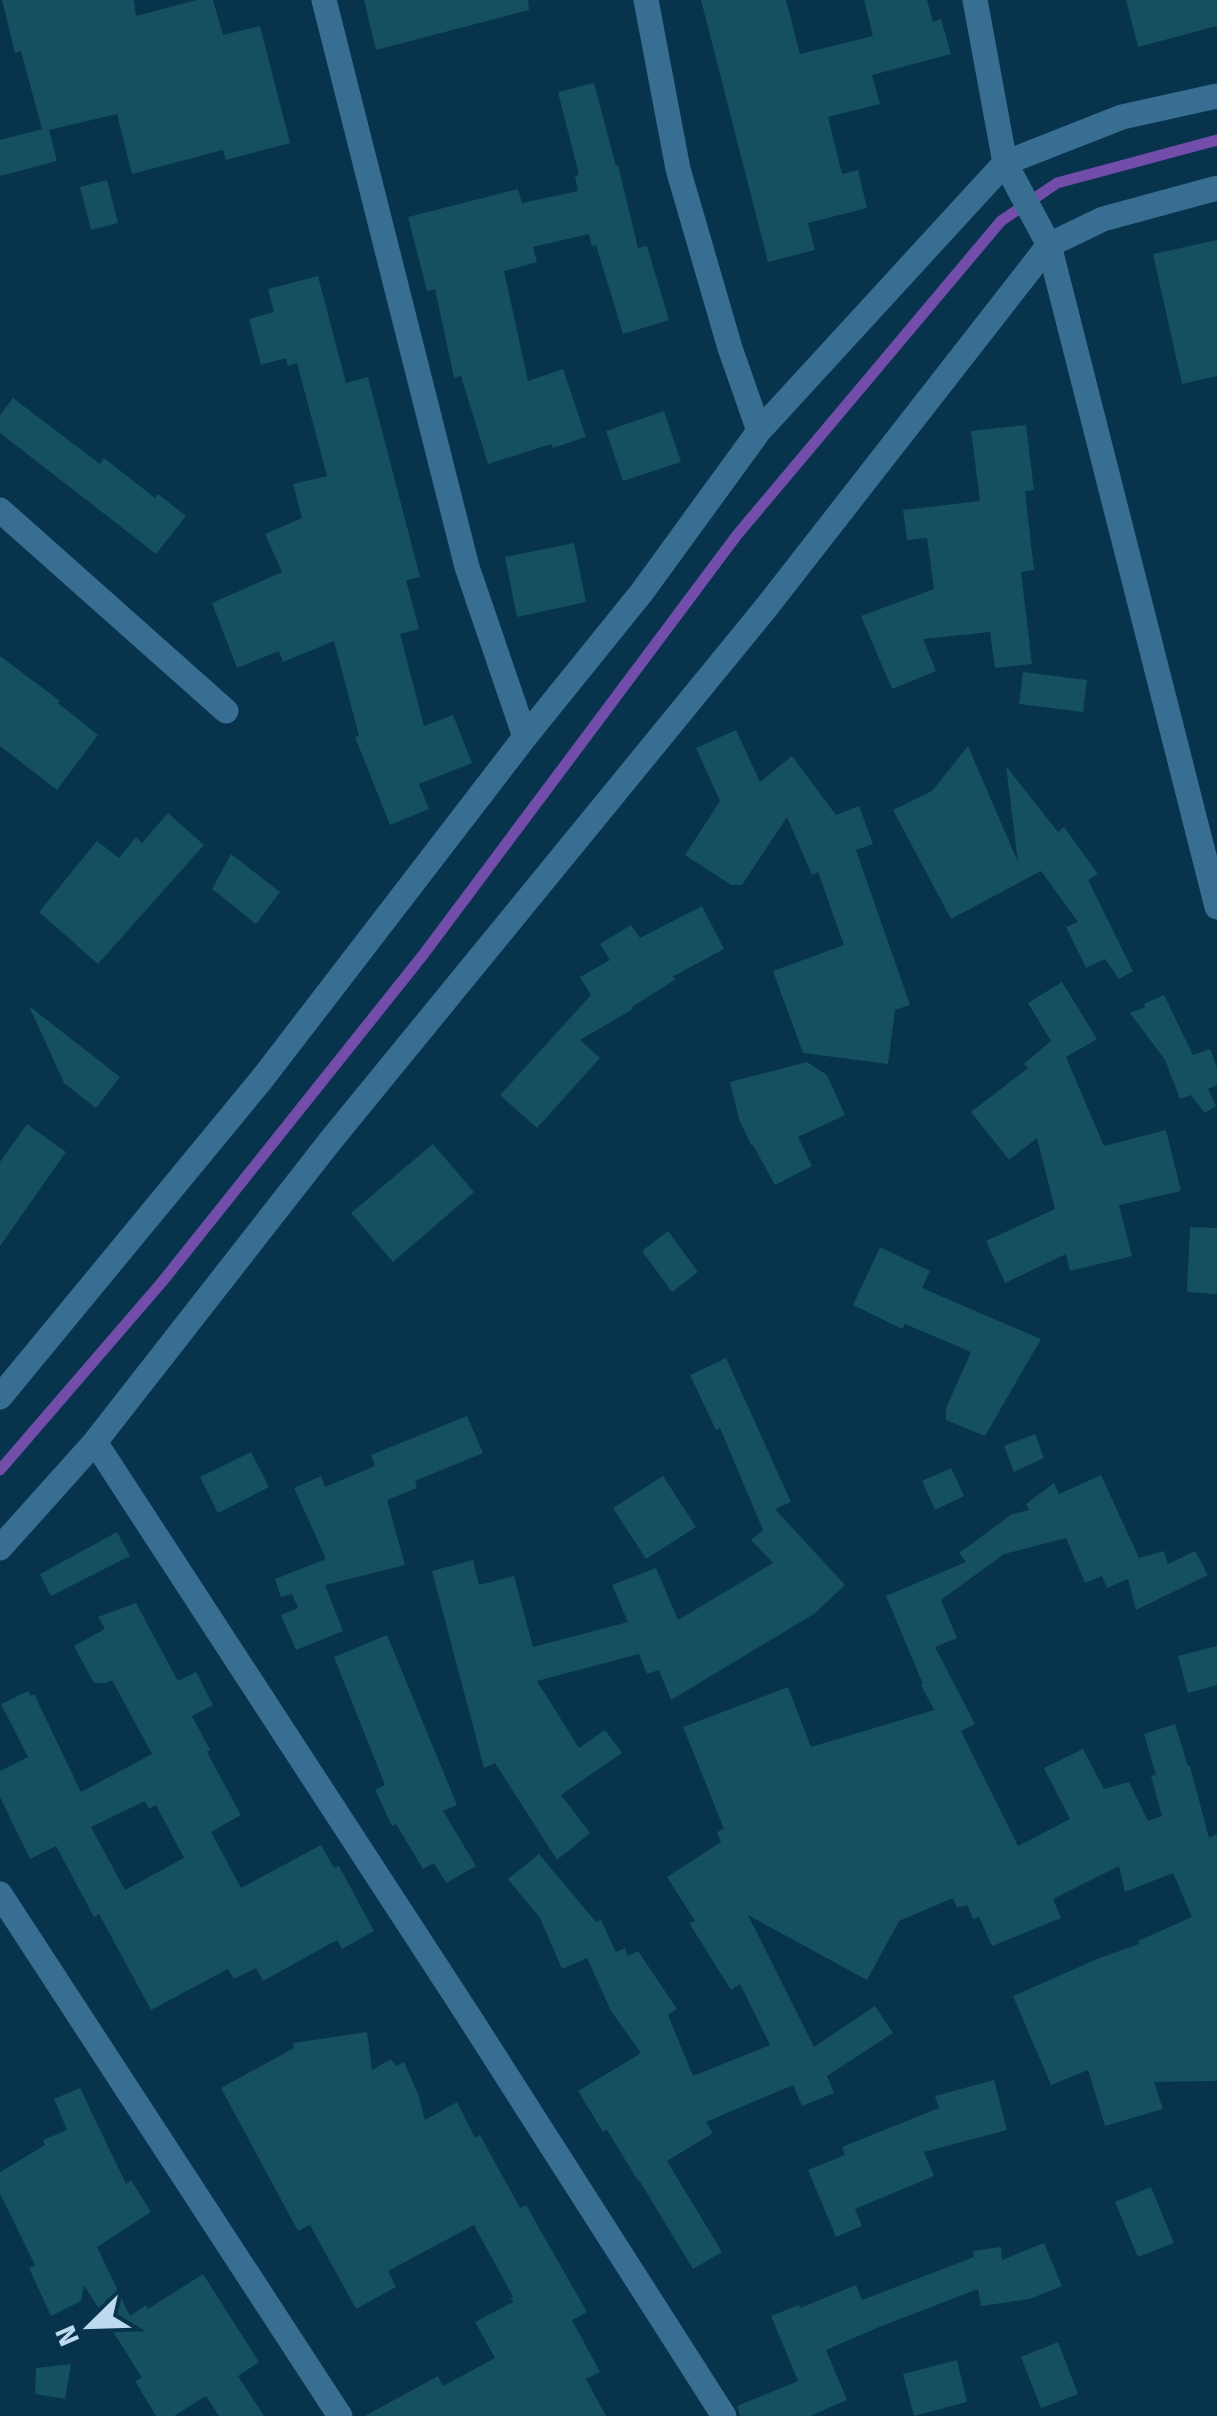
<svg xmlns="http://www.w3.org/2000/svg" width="1217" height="2416" font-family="'Fira Sans',sans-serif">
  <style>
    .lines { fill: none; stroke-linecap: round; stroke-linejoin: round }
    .stream { stroke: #724da9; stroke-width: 11 }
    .building { fill: #145060; fill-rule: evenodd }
    .street { stroke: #386e92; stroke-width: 25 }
  </style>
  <rect width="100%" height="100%" fill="#07334d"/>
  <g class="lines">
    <path class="stream" d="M0 1470 162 1282 423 955 737 535 1001 221 1057 183 1217 140"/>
  </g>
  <path class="building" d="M2 0H134L136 16 197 0H213L223 35 260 26 290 143 226 160 223 150 132 174 117 114 49 130 57 161 0 176V140L42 129 21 51 15 53Z
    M364 0H528L529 10 376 50Z
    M701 0H786L800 54 873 36 864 0H927L933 22 941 19 951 54 872 75 880 104 828 117 842 174 858 170 867 208 808 223 815 250 768 262Z
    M1126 0H1217V26L1138 47Z
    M594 83 616 166 618 165 638 248 647 246 669 320 623 334 596 245 592 246 589 234 533 247 537 262 504 271 528 381 563 369 586 437 553 448 551 444 488 464 461 376 454 378 435 289 427 291 408 217 518 189 522 203 578 191 575 176 579 175 558 92Z
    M107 180 118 223 91 230 80 187Z
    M1217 240V376L1182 384 1153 254Z
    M318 276 346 383 368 377 420 577 406 580 419 629 400 634 424 726 453 715 472 763 419 784 429 809 390 825 355 737 359 736 334 641 283 662 279 651 237 668 212 603 282 572 265 534 302 518 293 484 327 476 297 363 288 366 286 358 261 365 249 319 274 312 268 289Z
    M13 398 100 464 104 458 155 498 158 494 186 516 156 554 0 433V415Z
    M664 411 681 462 623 481 606 431Z
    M1026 425 1034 490 1025 491 1034 570 1021 572 1032 664 995 668 990 632 923 639 936 671 892 689 861 616 934 589 927 538 907 540 903 510 980 501 971 431Z
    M574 543 586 602 517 617 505 557Z
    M0 656 60 701 58 703 98 735 57 790 0 746Z
    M1023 672 1087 680 1083 712 1019 704Z
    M736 730 760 782 792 756 836 815 859 806 873 844 856 850 910 1005 895 1010 888 1064 803 1053 773 971 844 945 818 872 812 875 787 817 742 885H731L685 855 720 801 696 748Z
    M968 746 1018 862 1006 766 1058 832 1064 827 1098 874 1088 880 1133 971 1119 979 1105 959 1086 968 1066 927 1078 922 1041 871 951 919 893 810 932 791Z
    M168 813 204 845 98 964 39 912 97 841 119 858 136 837 142 843Z
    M231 854 280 892 256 924 212 889Z
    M702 906 724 949 672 977 676 979 632 1007 633 1009 580 1040 600 1058 537 1128 500 1095 591 995 580 977 610 960 600 944 631 925 640 938Z
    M1062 982 1097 1039 1066 1057 1104 1146 1166 1130 1181 1191 1119 1205 1132 1256 1070 1271 1066 1254 1005 1283 986 1241 1055 1209 1037 1138 1009 1160 971 1112 1028 1068 1024 1064 1051 1041 1028 1003Z
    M1164 995 1193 1055 1210 1049 1217 1067V1085L1208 1089 1216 1106 1205 1113 1191 1095 1180 1099 1165 1060 1130 1013 1145 1007 1144 1004Z
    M29 1006 120 1077 96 1108 64 1083Z
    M807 1062 827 1075 845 1115 798 1137 812 1166 775 1185 753 1145H751L739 1119 730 1082Z
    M27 1124 66 1152 0 1246V1162Z
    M433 1144 474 1192 393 1262 351 1213Z
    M1190 1227 1217 1228V1294L1187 1292Z
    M668 1231 698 1272 672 1292 642 1251Z
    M880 1247 930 1271 922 1288 1041 1339 985 1436 946 1420V1408L971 1352 905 1324 902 1329 853 1305Z
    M726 1358 791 1502 775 1509 845 1585 814 1614 671 1700 659 1670 647 1674 639 1654 537 1681 579 1748 605 1730 622 1753 561 1795 590 1833 557 1860 495 1763 484 1768 432 1571 473 1560 479 1585 514 1576 533 1647 628 1622 612 1585 656 1568 678 1620 773 1563 751 1540 763 1530 720 1428 716 1430 690 1375Z
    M467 1416 483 1453 415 1481 417 1488 387 1500 405 1565 325 1585 343 1631 296 1650 281 1615 298 1608 292 1594 281 1597 275 1579 326 1559 294 1488 321 1476 325 1487 375 1466 371 1455Z
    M1035 1434 1044 1458 1014 1472 1004 1446Z
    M251 1452 269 1487 218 1513 200 1477Z
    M951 1468 964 1496 935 1510 922 1481Z
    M1101 1475 1139 1558 1164 1551 1168 1564 1195 1551 1208 1575 1136 1610 1128 1579 1107 1588 1102 1576 1085 1583 1066 1538 1004 1554 941 1600 957 1638 935 1647 975 1724 961 1731 1018 1846 1070 1819 1044 1768 1083 1749 1104 1789 1129 1782 1148 1821 1162 1816 1151 1776 1156 1775 1144 1734 1175 1724 1188 1766H1190L1209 1838 1217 1834V2081L1154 2082 1163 2109 1105 2126 1088 2070 1051 2085 1013 1996 1097 1959 1139 1944 1138 1941 1192 1917 1173 1873 1125 1892 1119 1866 1053 1899 1061 1918 992 1946 979 1917 973 1919 967 1905 957 1908 953 1898 899 1921 867 1980 748 1915 814 2047 875 2006 893 2033 827 2076 834 2093 802 2106 793 2085 706 2122 713 2133 667 2161 722 2252 693 2269 639 2180 638 2181 607 2130 603 2132 578 2091 641 2053 611 2011 587 1958 562 1969 540 1918 508 1879 539 1854 596 1922 601 1920 616 1952 625 1948 628 1956 638 1951 677 2009 668 2015 693 2076 770 2045 740 1984 731 1990 689 1923 695 1921 667 1877 721 1842 717 1832 724 1829 683 1727 788 1687 811 1747 934 1710 921 1685 923 1684 886 1596 966 1562 959 1553 1012 1514 1029 1510 1026 1504 1054 1483 1059 1494Z
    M663 1476 696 1527 646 1559 613 1508Z
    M117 1532 130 1556 51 1596 40 1574Z
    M136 1603 178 1681 196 1672 213 1705 192 1716 210 1750 207 1752 241 1815 211 1832 241 1888 321 1845 334 1868 339 1866 374 1931 342 1949 337 1940 263 1981 256 1968 234 1979 228 1969 151 2010 99 1914 94 1917 56 1846 30 1859 0 1797V1771L28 1757 1 1704 28 1691 31 1696 34 1694 81 1792 152 1754 112 1680 106 1683H94L74 1646 105 1629 98 1617ZM145 1801 149 1809 156 1805 184 1858 125 1890 91 1827Z
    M387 1635 457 1805 443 1811 476 1866 446 1883 434 1863 423 1869 396 1824 392 1826 375 1790 385 1785 334 1657Z
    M1217 1646V1685L1188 1693 1178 1656Z
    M367 2032 372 2070 391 2059 396 2066 404 2062 418 2094 425 2120 457 2102 475 2138 480 2135 520 2208 526 2205 587 2312 572 2320 600 2372 586 2379 606 2416H365L438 2376 443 2386 495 2358 475 2322 513 2302 511 2298 513 2297 474 2225 388 2271 396 2287 356 2309 310 2225 298 2231 221 2088 294 2048 293 2043Z
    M994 2080 1007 2130 924 2152 934 2176 855 2209 862 2226 836 2237 808 2170 845 2155 842 2147 939 2108 935 2096Z
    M80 2088 126 2184 131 2180 151 2212 97 2247 130 2316 146 2305 148 2309 203 2274 259 2362 238 2376 264 2416H219L206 2396 174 2416H156L135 2381 142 2378 84 2285 81 2301 51 2316 29 2268 35 2265 0 2194V2172L45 2145 43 2140 67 2130 54 2099Z
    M1151 2187 1174 2243 1138 2257 1115 2202Z
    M1044 2243 1062 2286 1030 2299 981 2306 978 2289 879 2327 826 2350 847 2400 810 2416H740L737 2406 798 2381 771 2316 799 2305 800 2308 856 2285 862 2300 974 2257 973 2251 1001 2247 1002 2260Z
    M1058 2342 1078 2394 1041 2408 1021 2357Z
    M957 2360 967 2402 914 2416 903 2374Z
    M71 2364 65 2399 35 2394 36 2368Z"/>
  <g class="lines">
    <path class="street" d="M324 0 467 567 525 737
      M646 0 678 169 730 348 759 431
      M975 0 1005 163 1049 245 1217 907
      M0 510 226 711
      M0 1397 262 1079 525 737 642 592 759 431 1005 163 1122 117 1217 96
      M95 1442 468 2015 724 2416
      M0 1548 95 1442 331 1140 765 609 1049 245 1103 219 1217 188
      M0 1894 340 2416"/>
  </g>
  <g transform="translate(90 2326) rotate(247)" stroke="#07334d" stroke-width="8" paint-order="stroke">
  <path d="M0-8L18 38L0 25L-18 38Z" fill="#bdd9ed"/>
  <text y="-15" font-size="28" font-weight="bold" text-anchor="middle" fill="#bdd9ed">N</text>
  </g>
</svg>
